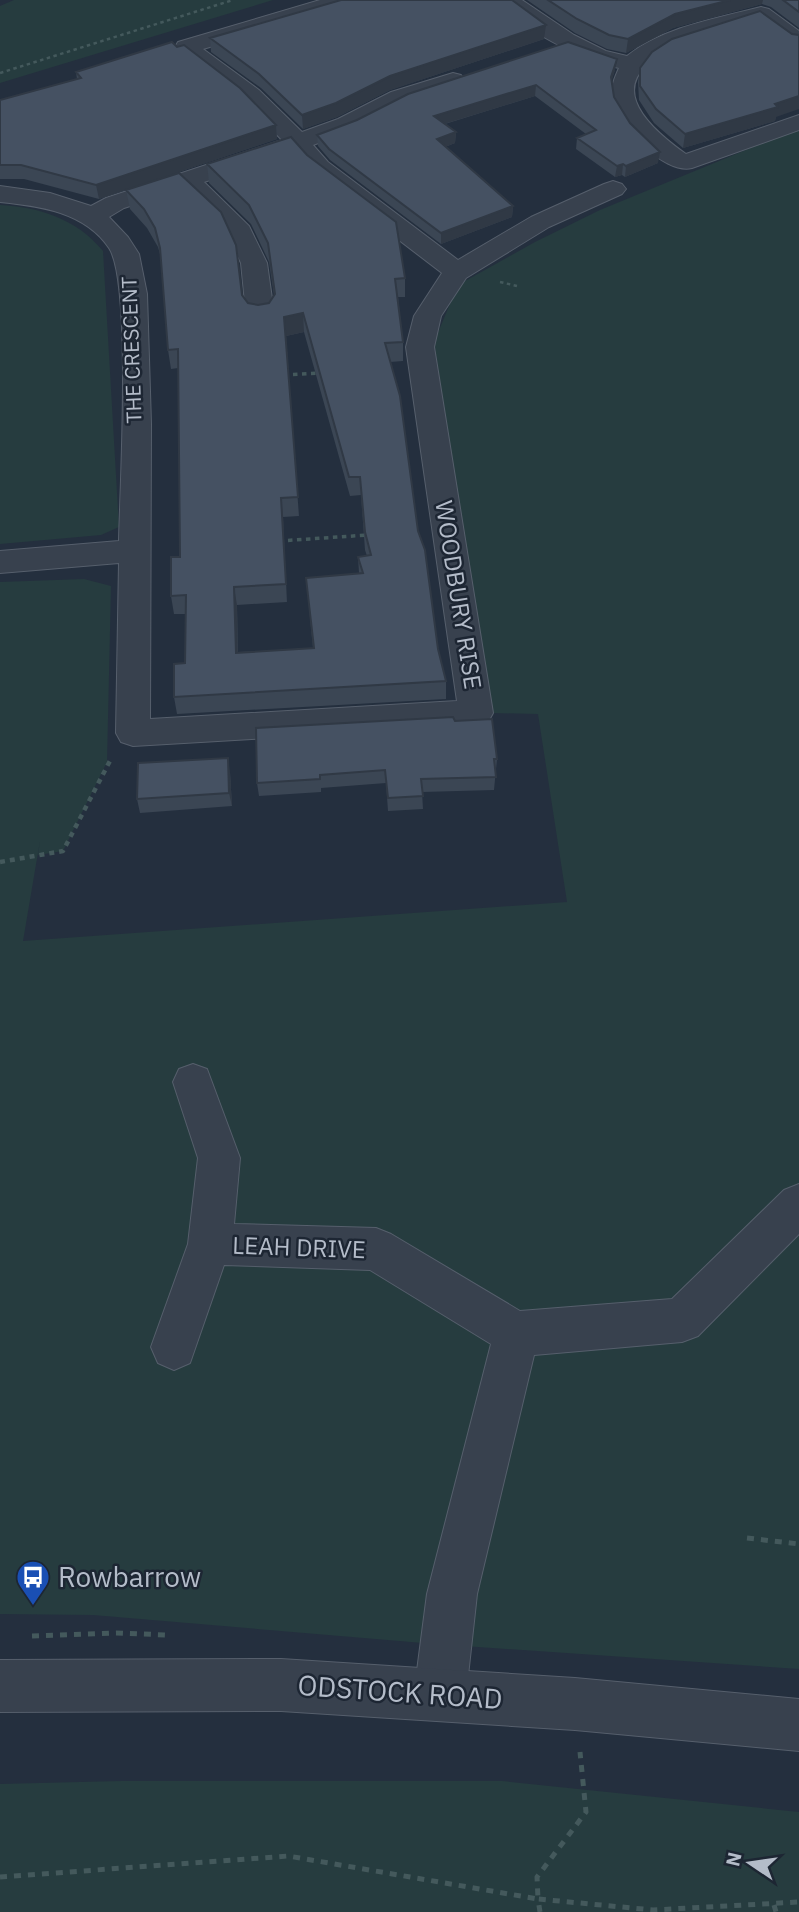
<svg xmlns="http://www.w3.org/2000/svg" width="799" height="1912" font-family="'IBM Plex Sans',sans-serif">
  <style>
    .green { fill: #263c3f }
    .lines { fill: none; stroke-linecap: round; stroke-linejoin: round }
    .minor-casing { stroke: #565f6c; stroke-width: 2 }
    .tertiary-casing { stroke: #565f6c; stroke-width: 2 }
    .path-far3 { stroke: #44595c; stroke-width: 2.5; stroke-dasharray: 3.5 3.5; stroke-linecap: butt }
    .path-far2 { stroke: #44595c; stroke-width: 3.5; stroke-dasharray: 4.5 4.5; stroke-linecap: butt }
    .path-far1 { stroke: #44595c; stroke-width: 4.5; stroke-dasharray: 5 5; stroke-linecap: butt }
    .path { stroke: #44595c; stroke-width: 5; stroke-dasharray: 7 7; stroke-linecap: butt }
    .minor { fill: #38414e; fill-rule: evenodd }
    .tertiary { fill: #38414e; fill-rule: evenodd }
    .wall { fill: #3b4654; fill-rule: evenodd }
    .shaded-wall { fill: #303945 }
    .building { fill: #455162; stroke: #303945; stroke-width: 2; fill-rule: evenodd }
    .labels { text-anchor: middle; stroke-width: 5; stroke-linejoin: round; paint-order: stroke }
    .far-street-label { font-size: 21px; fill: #b4bcc9; stroke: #1d2633 }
    .street-label { font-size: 24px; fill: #b4bcc9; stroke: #1d2633 }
    .near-poi-label { font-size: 28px; fill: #b4bcc9; stroke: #1d2633; text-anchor: start }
    .near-street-label { font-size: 28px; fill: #b4bcc9; stroke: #1d2633 }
  </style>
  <rect width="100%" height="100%" fill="#242f3e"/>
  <path class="green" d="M14 0H273L0 83V6Z
    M799 128V1669L435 1644 93 1615 0 1614V582L84 579 111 586 107 762 63 851 38 855 40 841 23 941 567 902 538 714 492 713 434 342 458 285 535 242 600 210Z
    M0 205C39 207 77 219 103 251L119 527 101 535 0 544Z
    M121 1781H502L799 1812V1912H0V1784Z"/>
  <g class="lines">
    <defs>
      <path id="minor" d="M320 0H355L352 5 203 49 259 90 302 132 338 119 391 92 453 73 461 75 465 80 461 85 407 102 356 129 313 145 328 162 458 260 531 217 604 184 613 181 622 184 626 189 622 194 549 227 466 278 441 316 434 347 493 713 488 722 476 726 133 746 121 742 116 733 119 563 0 573V551L119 541C120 490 132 282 109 248 85 212 40 206 0 202V186L50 193 91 206 106 198 282 140 243 100 175 47 178 42ZM293 153 310 172 442 273 414 316 406 347 457 701 150 719 151 424 147 294 139 254 128 237 109 217 124 208 182 189 225 229 241 263 246 313 250 319 260 321 270 319 274 313 267 263 249 226 204 182Z
        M497 0H522L574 35 606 51 627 56C663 27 718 18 761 7L769 9 799 31V48L791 46 758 22C679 43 567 70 686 154L799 115V130L692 168C664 175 613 123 612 95 611 86 615 77 619 68 587 62 515 27 497 0Z
        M193 1064 207 1069 240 1158 234 1224 376 1228 391 1234 520 1311 672 1299 784 1190 799 1184V1234L698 1336 682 1342 534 1355 477 1594 466 1694 458 1712 440 1720 422 1712 414 1694 427 1594 491 1344 370 1270 224 1265 190 1363 174 1370 158 1363 151 1347 188 1244 198 1158 173 1082 179 1069Z"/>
      <path id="tertiary" d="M281 1659 575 1678 799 1699V1751L575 1730 281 1711 0 1712V1660Z"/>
    </defs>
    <use href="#minor" class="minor-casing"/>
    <use href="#tertiary" class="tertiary-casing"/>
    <path class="path-far3" d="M0 73 233 0
      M500 282 517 286"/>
    <path class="path-far2" d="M284 375 321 373
      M279 541 368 535"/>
    <path class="path-far1" d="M0 862 63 851 112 757"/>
    <path class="path" d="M747 1538 799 1544
      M32 1636 116 1633 167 1635
      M0 1877 288 1856 538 1899 537 1877 586 1812 580 1752
      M774 1905 776 1912
      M540 1912 538 1899 653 1910 799 1902"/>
    <use href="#minor" class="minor"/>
    <use href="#tertiary" class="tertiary"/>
  </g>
  <path class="wall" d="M527 0H799V28L771 7 762 4 673 28 626 53 607 49 575 33Z
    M792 34 775 121 683 148 654 123 639 100 638 82 640 68Z
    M210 38 544 39 390 90 337 117 303 129 261 88 211 52Z
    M177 47 276 125 277 139 99 199 24 179H0V100L77 79 76 72Z
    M615 70 611 82 614 97 630 123 658 163 625 177 622 175 615 177 576 149 577 138 586 134 535 96 445 124 456 132 455 143 445 147 513 206 512 217 441 244 330 160 318 146 317 135 357 120Z
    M207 164 405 278V297H398L403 342V361L390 362 438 649 446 681V699L177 714 174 697 185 663 186 614H174L171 596 180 557 178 368 171 369 168 350 161 258 158 247 147 228 130 209 126 190 242 295 248 303 258 305 269 303 274 295 269 262 251 224 209 183ZM304 332 350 496 361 495 365 550 367 556 358 557 359 573 306 578 313 648 238 652 237 605 287 602 283 517 299 516 286 336Z
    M455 721 497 759 494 790 422 792 423 809 388 811 386 783 321 788V792L259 796 257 783Z
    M230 772 232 806 140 813 137 799Z"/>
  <path class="shaded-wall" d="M730 0H763L762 4 673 28 626 53 628 39 675 14Z
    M546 25 544 39 390 90 337 117 303 129 302 115 390 76Z
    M617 59 615 70 609 88 611 77Z
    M536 85 535 96 434 127V116Z
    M799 96V109L776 117 775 121 683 148 685 134Z
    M276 125 277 139 99 199 96 185Z
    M456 132 455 143 437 150V139Z
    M660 152 658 163 625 177 626 166Z
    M623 164 622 175 615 177 617 166Z
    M513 206 512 217 441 244V233Z
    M303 313 304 332 286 336 299 516 284 317Z
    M281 498 283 517 287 602 286 584Z
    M234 587 237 605 238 670 236 653Z
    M228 758 230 772 232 806 229 793Z"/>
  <path class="building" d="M341 0H512L546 25 390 76 336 103 302 115 259 74 210 38Z
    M548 0H730L675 14 628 39 609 35 577 19Z
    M783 0H799V12Z
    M760 11 792 34 799 35V96L775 104 778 107 685 134 656 109 640 86V68L652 52 672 39Z
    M172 42 177 47 184 45 240 88 276 125 96 185 21 165H0V100L81 78 76 72Z
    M568 42 617 59 611 77 614 97 630 123 660 152 626 166 623 164 617 166 577 138 596 130 536 85 434 116 456 132 437 139 513 206 441 233 329 149 317 135 357 120 408 94Z
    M291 137 307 155 396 222 405 278 395 279 403 342 385 343 400 396 418 531 425 550 438 649 446 681 174 697V664L185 663 186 595 171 596V557H180L178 349 168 350 160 248 155 228 144 209 126 190 179 173 221 212 236 245 242 295 248 303 258 305 269 303 275 294 268 243 249 205 207 164ZM303 313 349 477H360L365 532 371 555 358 557 363 573 306 578 314 648 236 653 234 587 286 584 281 498 298 497 284 317Z
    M453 717 455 721 492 719 497 759H494L496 777 421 779 423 796 388 798 385 770 320 775V779L257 783 256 728Z
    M228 758 229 793 137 799 138 763Z"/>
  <defs>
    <symbol id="bus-pin" viewBox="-11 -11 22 30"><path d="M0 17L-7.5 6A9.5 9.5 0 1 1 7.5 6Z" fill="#1a4fb4" stroke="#1d2633"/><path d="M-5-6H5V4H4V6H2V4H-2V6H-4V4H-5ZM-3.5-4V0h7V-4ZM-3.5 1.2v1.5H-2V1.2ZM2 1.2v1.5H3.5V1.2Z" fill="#fff"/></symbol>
  </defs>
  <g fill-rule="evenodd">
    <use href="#bus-pin" x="14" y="1558" width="38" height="52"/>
  </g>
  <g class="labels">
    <g class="far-street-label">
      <text transform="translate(132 350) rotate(-92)" y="7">THE CRESCENT</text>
    </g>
    <g class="street-label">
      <text transform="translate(458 595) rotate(81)" y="8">WOODBURY RISE</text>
      <text transform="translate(299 1248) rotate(2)" y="8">LEAH DRIVE</text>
    </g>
    <g class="near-poi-label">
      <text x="58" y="1587">Rowbarrow</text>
    </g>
    <g class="near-street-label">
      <text transform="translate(400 1692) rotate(4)" y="10">ODSTOCK ROAD</text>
    </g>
  </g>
  <g transform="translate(750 1863) rotate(283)" stroke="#1d2633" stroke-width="5" paint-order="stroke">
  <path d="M0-5L12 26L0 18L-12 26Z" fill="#b4bcc9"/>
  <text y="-10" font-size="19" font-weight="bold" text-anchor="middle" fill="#b4bcc9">N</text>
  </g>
</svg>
